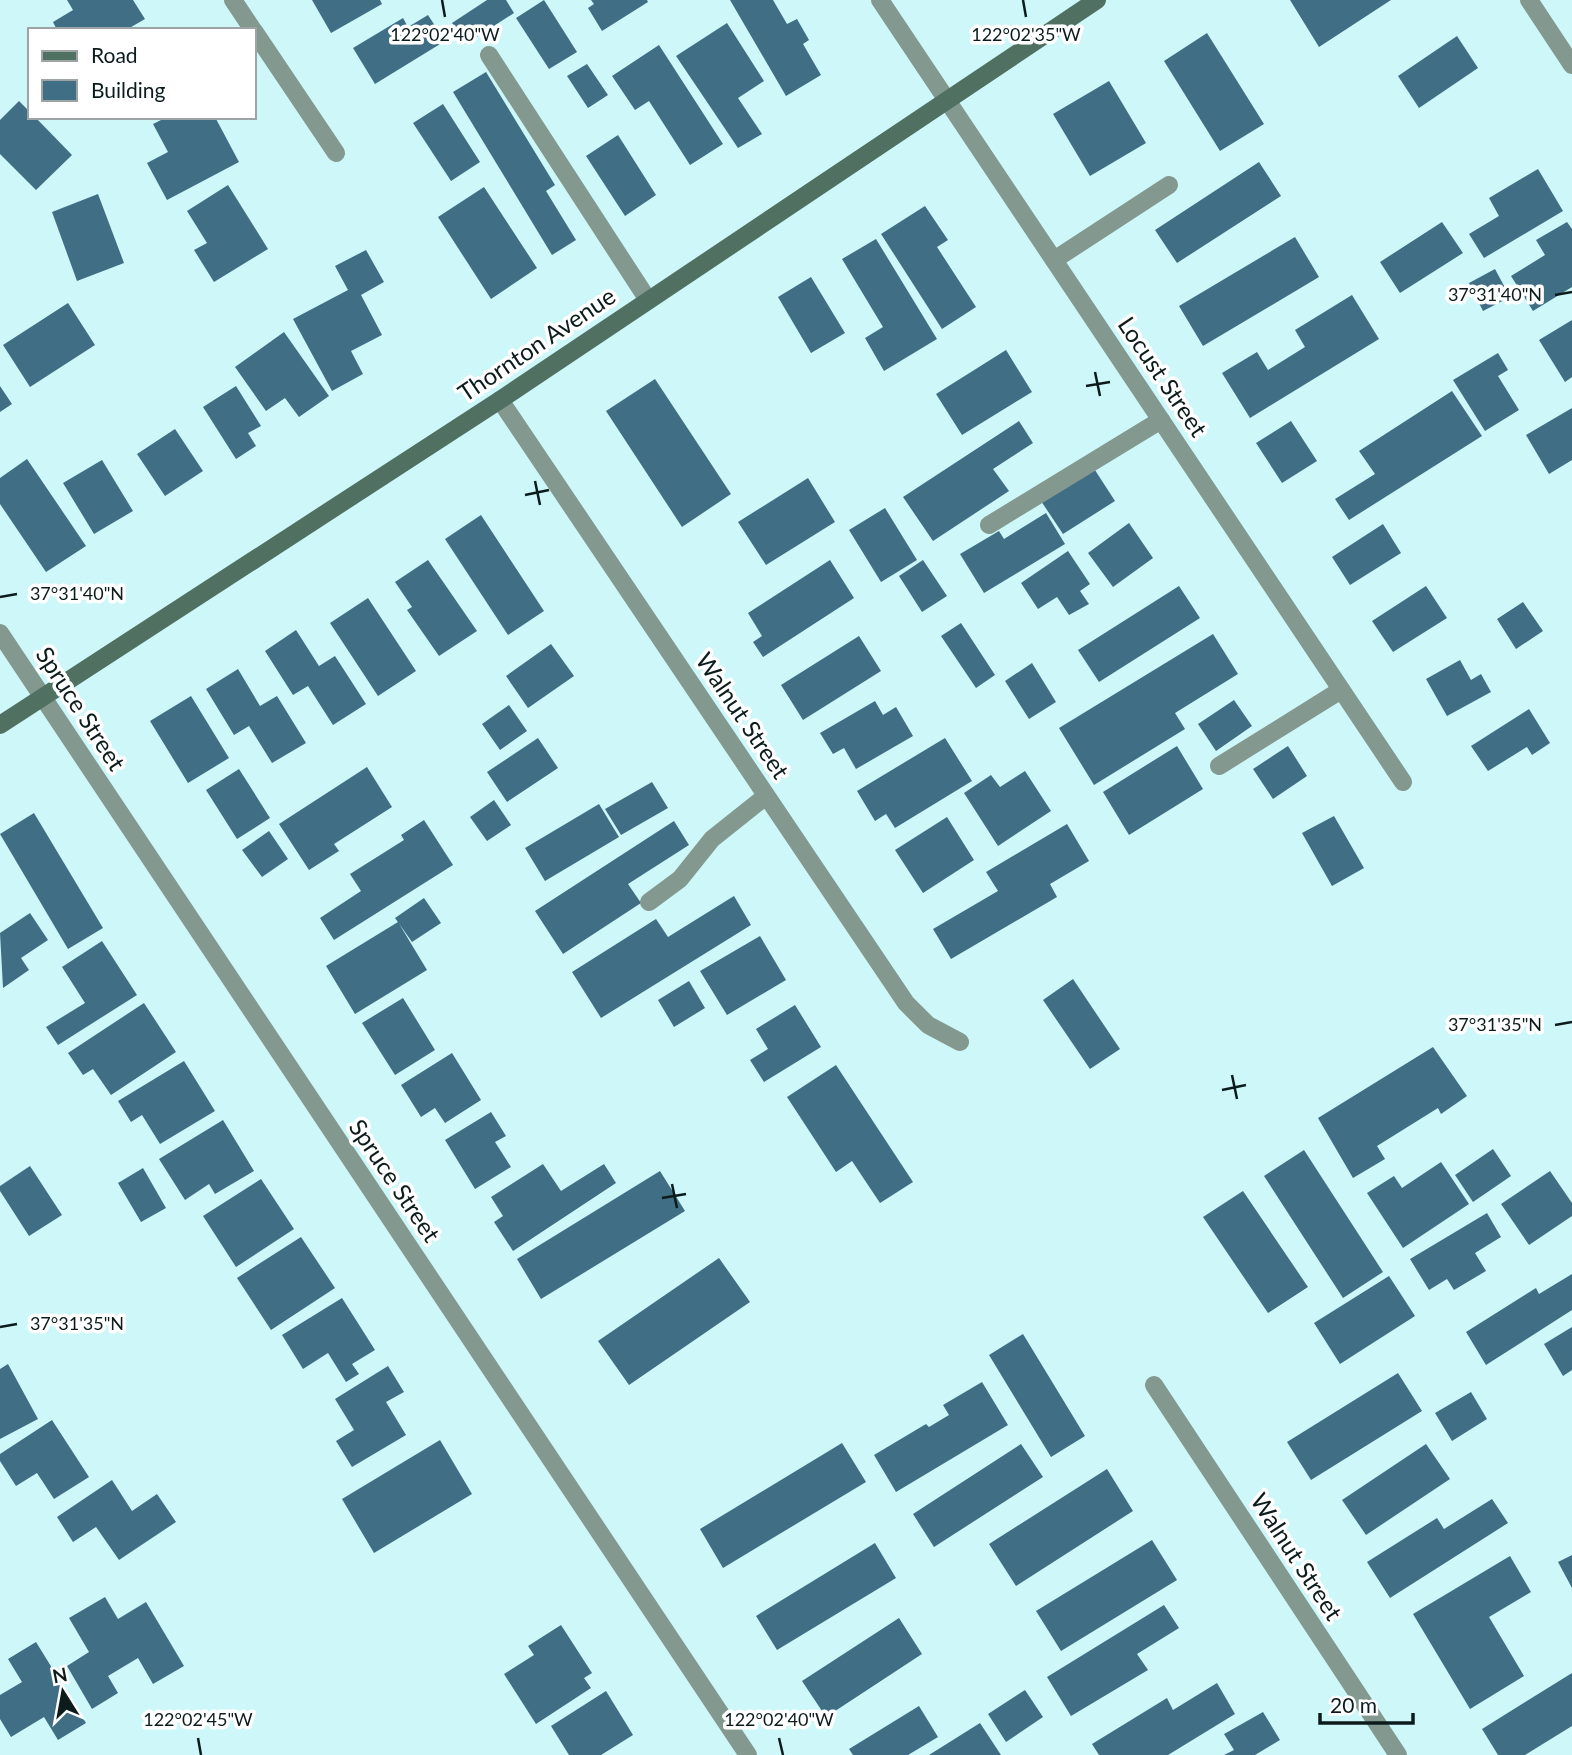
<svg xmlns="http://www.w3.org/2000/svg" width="1572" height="1755" font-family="Lato,sans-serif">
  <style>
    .building { fill: #406e85 }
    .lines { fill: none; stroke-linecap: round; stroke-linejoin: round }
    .service { stroke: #83988f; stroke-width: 18 }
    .minor { stroke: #83988f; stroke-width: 18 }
    .secondary { stroke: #507062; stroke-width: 18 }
    .ticks { fill: none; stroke: #0c1c1d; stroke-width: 2.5 }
    .labels { text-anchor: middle; stroke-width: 7; stroke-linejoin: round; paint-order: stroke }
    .street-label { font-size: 24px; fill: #0c1c1d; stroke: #fff }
    .ticks-label { font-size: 18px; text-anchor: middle; fill: #0c1c1d; stroke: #fff; stroke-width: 7; stroke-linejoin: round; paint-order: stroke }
  </style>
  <rect width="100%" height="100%" fill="#cdf7f8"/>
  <path class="building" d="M67 0H133L145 19 126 30H57L53 22 73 10Z
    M312 0H380L382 4 331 33Z
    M487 0H506L514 13 466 44 452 23Z
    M544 0 577 52 549 69 516 18Z
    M591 0H647L648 2 602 31 588 8 594 4Z
    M730 0H773L787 24 797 19 809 40 803 44 821 75 786 96Z
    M1290 0H1391L1319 47Z
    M428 15 445 41 375 84 353 48 403 18 408 27Z
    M727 23 764 81 738 98 762 134 738 148 676 56Z
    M1207 33 1264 124 1220 151 1164 61Z
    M1457 36 1478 68 1419 108 1398 76Z
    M659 45 723 144 690 165 649 101 635 110 612 76Z
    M587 64 608 95 588 108 567 76Z
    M486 72 555 185 546 191 576 240 552 255 453 92Z
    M1109 81 1146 143 1090 176 1053 114Z
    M19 101 30 112V117H35L72 155 36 190 0 154V120Z
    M443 104 480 162 451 181 413 123Z
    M167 117H215L239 162 167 200 147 163 168 152 153 124Z
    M618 135 656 195 625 216 586 156Z
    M1259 162 1281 196 1177 263 1155 230Z
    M1538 169 1563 211 1484 258 1469 234 1499 216 1489 198Z
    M228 185 268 249 214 282 194 250 207 243 187 211Z
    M484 187 537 268 491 299 438 217Z
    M98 194 124 263 77 281 52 212Z
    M925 206 948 240 937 247 976 307 942 329 881 234Z
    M1442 222 1463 253 1400 293 1380 262Z
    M1567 222 1572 229V287L1533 311 1511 276 1545 255 1536 240Z
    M1295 237 1319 277 1203 346 1179 306Z
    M876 239 937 339 884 371 865 338 883 327 842 259Z
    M366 250 384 282 361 295 382 335 351 351 363 374 332 391 293 319 348 290 335 266Z
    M1495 269 1510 297 1483 311 1469 283Z
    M811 277 845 333 811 353 778 297Z
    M1352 295 1379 339 1250 418 1222 373 1257 352 1268 370 1305 347 1295 330Z
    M68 303 95 345 30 387 3 345Z
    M1572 320V377L1565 382 1539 340Z
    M284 332 329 396 299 417 285 398 266 411 235 367Z
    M1006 350 1032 392 962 435 936 394Z
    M1498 353 1508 370 1498 376 1519 410 1485 431 1453 380Z
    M655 379 731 494 682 527 606 411Z
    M0 386 12 404 0 412Z
    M236 386 261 426 248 433 256 446 236 459 203 407Z
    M1452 391 1482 436 1349 520 1335 499 1375 474 1359 451Z
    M1572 408V460L1549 474 1526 435Z
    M1019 421 1033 443 993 469 1009 491 933 541 903 497Z
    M1291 421 1317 461 1282 483 1256 443Z
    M175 429 203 471 165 496 137 454Z
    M27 459 86 546 46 572 0 504V478Z
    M102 460 133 511 94 534 63 483Z
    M1093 467 1115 501 1063 534 1041 501Z
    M808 478 835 522 766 565 738 522Z
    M885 508 917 560 881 582 849 530Z
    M1046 513 1065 544 984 593 960 554 999 531 1004 539Z
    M481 515 544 611 508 635 445 539Z
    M1129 523 1153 558 1113 587 1088 553Z
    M1383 524 1401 553 1350 585 1332 557Z
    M1068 551 1090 584 1080 591 1089 604 1069 615 1057 597 1038 609 1021 583Z
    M428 560 477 631 439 656 407 610 412 607 395 582Z
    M830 560 854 598 763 657 753 642 762 636 748 613Z
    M923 560 947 596 922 612 899 576Z
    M1179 586 1200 618 1099 682 1078 650Z
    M1426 586 1447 618 1393 652 1372 621Z
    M368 598 416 671 378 696 330 623Z
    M1523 602 1543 631 1516 649 1497 619Z
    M961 623 995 675 976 688 941 636Z
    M296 630 319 666 335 656 366 704 333 725 308 686 293 695 265 651Z
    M1213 634 1238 674 1175 713 1185 729 1094 785 1059 728Z
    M859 636 881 671 803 720 781 685Z
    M551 644 574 676 528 708 506 676Z
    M1460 660 1471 680 1481 674 1491 692 1447 716 1426 679Z
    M1032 663 1056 702 1029 719 1005 681Z
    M238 669 260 706 277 696 306 743 272 763 249 726 234 735 206 689Z
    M191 696 229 758 188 783 150 721Z
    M1234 700 1252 726 1216 751 1198 724Z
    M875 701 883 715 896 707 913 736 856 769 844 748 833 754 820 733Z
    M509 705 527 731 500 750 482 724Z
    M1529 709 1550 743 1532 755 1527 747 1488 771 1471 746Z
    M538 738 558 768 507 802 487 772Z
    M945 738 972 781 895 828 886 814 875 821 857 791Z
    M1177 746 1203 789 1129 835 1103 792Z
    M1288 746 1307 776 1273 799 1253 769Z
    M367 767 392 807 334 844 339 851 309 870 279 824Z
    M239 769 270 818 237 839 206 790Z
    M1025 771 1051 811 998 846 964 793 991 775 1000 787Z
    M652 782 668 808 621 835 605 809Z
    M494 800 511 825 487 841 470 817Z
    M599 804 619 837 545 881 525 848Z
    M34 813 103 928 68 949 0 834Z
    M1334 816 1364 868 1332 886 1302 833Z
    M947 817 974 860 923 893 895 850Z
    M424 820 453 865 334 940 320 918 361 891 350 874 404 840 401 835Z
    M674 821 689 845 628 884 641 903 563 954 535 911Z
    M1067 824 1089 861 1050 884 1057 897 951 959 933 929 998 891 986 872Z
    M269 831 288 859 262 877 242 850Z
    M734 896 751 925 601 1018 572 972 656 919 668 937Z
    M424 898 441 923 412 942 395 918Z
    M30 913 48 940 21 958 29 970 3 988 0 933Z
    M398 922 427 970 355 1014 326 966Z
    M760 936 786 980 727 1015 700 971Z
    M102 941 137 995 58 1045 46 1027 85 1003 62 967Z
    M1073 979 1120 1049 1090 1069 1043 1000Z
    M689 981 705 1008 674 1027 658 1000Z
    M403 998 435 1050 395 1075 362 1023Z
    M144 1003 176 1052 111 1095 93 1069 83 1075 68 1053Z
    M795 1005 821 1047 764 1082 750 1060 768 1049 756 1029Z
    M1433 1047 1467 1096 1441 1114 1438 1108 1377 1146 1385 1159 1353 1178 1318 1118Z
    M452 1053 481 1100 445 1123 435 1108 421 1117 401 1085Z
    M184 1061 215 1111 160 1144 142 1115 131 1122 118 1101Z
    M836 1065 913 1182 880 1203 852 1161 836 1172 787 1097Z
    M491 1112 506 1136 495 1142 511 1167 475 1189 445 1140Z
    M223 1120 254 1171 215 1194 209 1184 185 1200 159 1159Z
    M1493 1149 1511 1176 1473 1202 1455 1175Z
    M1304 1150 1383 1272 1343 1298 1264 1176Z
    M1441 1162 1469 1204 1403 1248 1367 1193 1394 1176 1402 1188Z
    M543 1164 561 1191 604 1164 616 1183 513 1251 494 1222 503 1216 491 1197Z
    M30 1166 62 1215 29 1236 0 1191V1186Z
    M143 1168 166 1208 141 1222 118 1183Z
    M660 1171 685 1211 541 1299 517 1259Z
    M1550 1171 1572 1203V1216L1529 1245 1501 1204Z
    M261 1179 294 1229 236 1267 203 1216Z
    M1243 1191 1308 1287 1268 1313 1203 1217Z
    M1487 1213 1501 1237 1475 1253 1486 1271 1454 1290 1447 1279 1429 1290 1410 1259Z
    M301 1237 335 1288 271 1330 237 1278Z
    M719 1258 750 1302 629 1385 598 1341Z
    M1572 1274V1310L1486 1365 1466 1332 1536 1288 1539 1294Z
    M1389 1276 1415 1316 1340 1364 1314 1323Z
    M342 1298 375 1350 352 1364 359 1374 346 1382 328 1353 303 1369 282 1335Z
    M1572 1327V1370L1563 1376 1544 1344Z
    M1023 1334 1085 1436 1051 1457 989 1355Z
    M8 1364 38 1419 0 1439V1369Z
    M388 1366 404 1392 386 1402 406 1435 352 1467 336 1441 354 1430 335 1399Z
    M1398 1373 1422 1411 1311 1480 1287 1442Z
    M982 1382 1008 1425 896 1492 874 1455 926 1424 929 1427 949 1415 943 1405Z
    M1471 1392 1487 1419 1452 1441 1435 1413Z
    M52 1420 89 1477 54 1499 37 1473 16 1486 0 1461V1454Z
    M440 1440 472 1494 374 1553 342 1499Z
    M842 1443 866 1482 723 1568 700 1529Z
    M1021 1444 1043 1477 934 1547 913 1514Z
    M1426 1444 1450 1479 1366 1535 1342 1500Z
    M1107 1469 1133 1511 1016 1586 989 1544Z
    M112 1480 132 1511 157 1494 176 1522 119 1560 96 1527 73 1542 57 1517Z
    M1492 1499 1508 1523 1390 1598 1367 1562 1437 1518 1444 1529Z
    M1152 1540 1177 1580 1061 1651 1036 1611Z
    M875 1543 896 1578 777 1650 756 1616Z
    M1572 1555V1588L1558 1562Z
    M1510 1556 1531 1592 1489 1617 1524 1676 1470 1709 1413 1614Z
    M105 1597 118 1619 146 1602 184 1666 153 1684 138 1658 108 1676 118 1693 92 1709 67 1666 89 1652 69 1618Z
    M1164 1605 1179 1628 1137 1654 1148 1670 1071 1716 1047 1677Z
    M899 1618 922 1654 826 1717 802 1681Z
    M561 1625 592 1673 584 1678 591 1688 536 1724 504 1674 534 1655 528 1646Z
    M36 1642 86 1723 58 1740 44 1717 11 1737 0 1719V1695L22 1682 8 1659Z
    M1572 1673V1726L1525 1755H1498L1482 1729Z
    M1217 1683 1235 1714 1168 1755H1099L1092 1744 1167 1698 1173 1710Z
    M1025 1690 1043 1717 1006 1742 988 1714Z
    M606 1691 633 1735 601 1755H569L551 1726Z
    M919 1706 938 1737 908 1755H853L849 1749Z
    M1263 1712 1280 1740 1255 1755H1224L1234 1750 1224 1734Z
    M980 1723 1001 1755H929Z"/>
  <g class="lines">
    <path class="service" d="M489 55 648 300
      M1054 260 1169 185
      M989 525 1161 420
      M1219 766 1341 690
      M649 902 680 879 712 839 766 796"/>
    <path class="minor" d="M233 0 253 30
      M880 0 1403 782
      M1529 0 1572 65
      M254 31 336 153
      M500 400 906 1003 928 1025 960 1042
      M0 633 748 1755
      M1154 1385 1398 1755"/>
    <path class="secondary" d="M0 725 500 400 1097 0"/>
  </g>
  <path class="ticks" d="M442 0 445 17M1023 0 1026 17M1555 295 1572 292M1095 372 1100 396M1086 386 1110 382M535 481 540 505M525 495 549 490M0 597 17 594M1555 1025 1572 1022M1232 1075 1237 1099M1222 1090 1246 1085M672 1184 677 1208M662 1198 686 1194M0 1327 17 1324M198 1738 201 1755M779 1738 783 1755"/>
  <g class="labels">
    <g class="street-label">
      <text transform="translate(537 345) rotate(-34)" y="8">Thornton Avenue</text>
      <text transform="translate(1162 377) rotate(56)" y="8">Locust Street</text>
      <text transform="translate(80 709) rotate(57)" y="8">Spruce Street</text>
      <text transform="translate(742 716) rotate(56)" y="8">Walnut Street</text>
      <text transform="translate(394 1181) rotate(56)" y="8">Spruce Street</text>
      <text transform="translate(1296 1557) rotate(57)" y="8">Walnut Street</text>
    </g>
  </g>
  <g class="ticks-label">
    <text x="445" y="41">122°02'40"W</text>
    <text x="1026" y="41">122°02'35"W</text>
    <text x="1495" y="301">37°31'40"N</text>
    <text x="77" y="600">37°31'40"N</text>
    <text x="1495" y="1031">37°31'35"N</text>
    <text x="77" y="1330">37°31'35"N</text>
    <text x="198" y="1726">122°02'45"W</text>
    <text x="779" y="1726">122°02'40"W</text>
  </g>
  <rect x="28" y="28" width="228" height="91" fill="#ffffff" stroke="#9ea4a5" stroke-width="2"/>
  <rect x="42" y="51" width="35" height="10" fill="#507062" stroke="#9ea4a5" stroke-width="2"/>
  <text x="91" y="63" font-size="21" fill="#0c1c1d">Road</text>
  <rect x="42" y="80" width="35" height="21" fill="#406e85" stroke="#9ea4a5" stroke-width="2"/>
  <text x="91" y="98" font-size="21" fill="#0c1c1d">Building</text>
  <g transform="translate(63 1692) rotate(349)" stroke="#ffffff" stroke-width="5" paint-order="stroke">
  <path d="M0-5L12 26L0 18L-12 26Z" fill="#0c1c1d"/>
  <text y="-10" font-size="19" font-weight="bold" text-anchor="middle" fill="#0c1c1d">N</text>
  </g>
  <path d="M1320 1713v10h93v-10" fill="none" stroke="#0c1c1d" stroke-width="3.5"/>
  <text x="1330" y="1713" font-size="21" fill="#0c1c1d" stroke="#ffffff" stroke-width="5" paint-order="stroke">20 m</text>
</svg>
